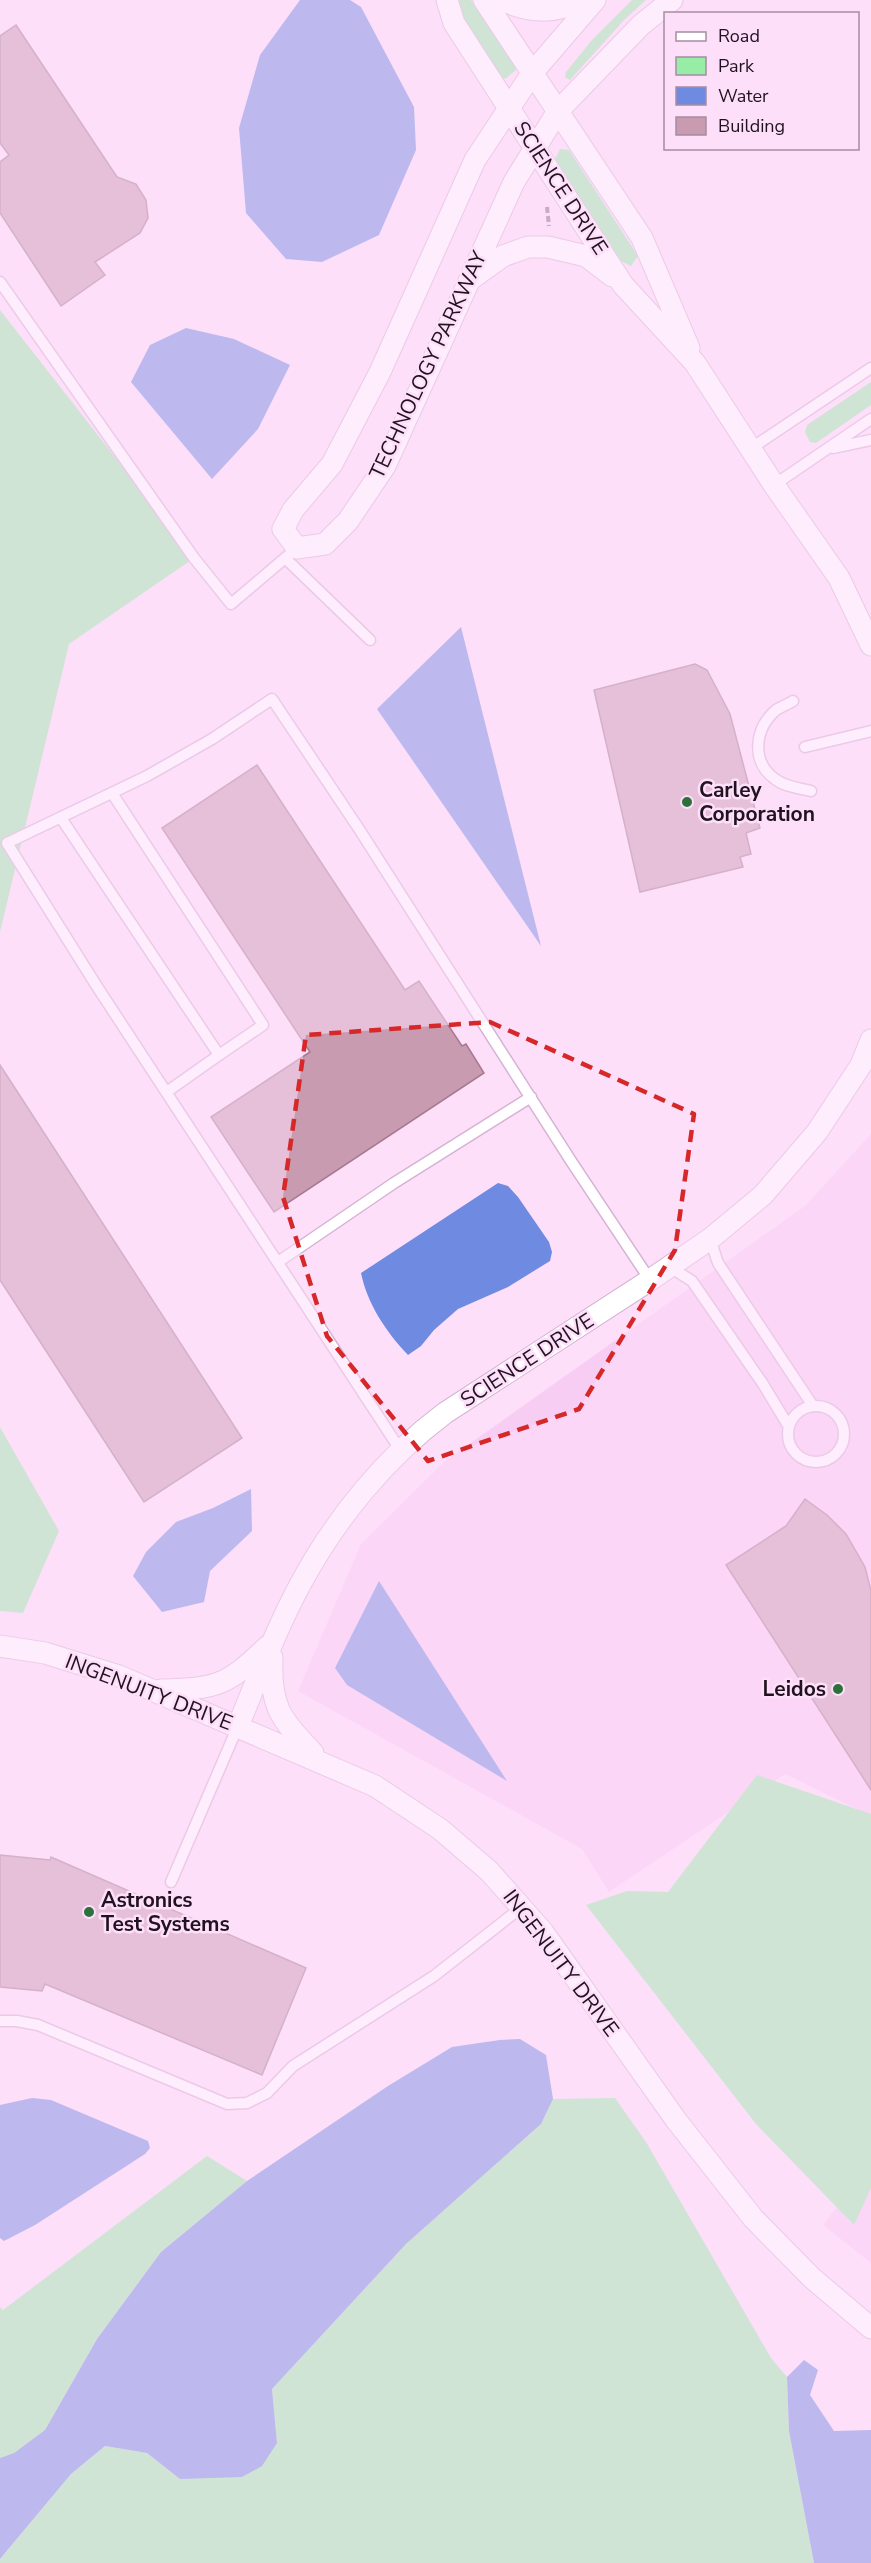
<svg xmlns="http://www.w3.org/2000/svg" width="871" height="2563" font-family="'Nunito Sans',sans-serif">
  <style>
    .built { fill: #f8cdf4 }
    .green { fill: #97eca6 }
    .water { fill: #6f8be1 }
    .building { fill: #c89bb0; stroke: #a57a8f; stroke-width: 1.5 }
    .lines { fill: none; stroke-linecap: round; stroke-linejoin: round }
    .service-casing { stroke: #d6b2d3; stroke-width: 13 }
    .minor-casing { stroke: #d6b2d3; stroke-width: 23 }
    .path { stroke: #857083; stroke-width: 4; stroke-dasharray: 6 3; stroke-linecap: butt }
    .service { stroke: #fff; stroke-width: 10 }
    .minor { stroke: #fff; stroke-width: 21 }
    .marked { fill: none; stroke: #d62828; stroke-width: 4.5; stroke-dasharray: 12 8; stroke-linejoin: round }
    .poi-dot { fill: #2c713c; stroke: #fddffa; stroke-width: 2 }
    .labels { text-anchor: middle; stroke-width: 5; stroke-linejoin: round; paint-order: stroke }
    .street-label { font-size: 21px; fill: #20131f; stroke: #fddffa }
    .poi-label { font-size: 21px; font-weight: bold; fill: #20131f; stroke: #fddffa; text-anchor: start }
  </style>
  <rect width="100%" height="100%" fill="#fddffa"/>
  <path class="built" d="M871 1134V1816L785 1774 609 1892 582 1849 298 1691 361 1544 444 1462 805 1206Z
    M871 2163V2263L823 2225Z"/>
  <path class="green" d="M454 0H471L511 57 516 70 505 79 497 74 458 10Z
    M632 0H646L625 19 570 80 565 77 566 72 592 40Z
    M560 149 569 150 638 256 631 266 621 261 554 161Z
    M0 310 194 558 69 644 0 932Z
    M871 382V405L816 443 810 442 805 432 807 425Z
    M0 1427 59 1531 23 1613 0 1611Z
    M757 1775 871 1814V2188L854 2225 756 2124 586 1905 627 1891 668 1892Z
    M615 2098 646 2142 771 2358 787 2377 789 2431 814 2563H0V2559L71 2474 105 2446 147 2453 180 2479 277 2443 272 2389 406 2244 541 2124 553 2099Z
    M207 2156 247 2181 161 2252 97 2339 45 2430 14 2453 0 2458V2307L3 2310Z"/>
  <path class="water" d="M300 0H350L361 7 414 107 416 150 379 235 322 262 286 259 246 213 239 128 260 55Z
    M186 328 234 339 290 365 258 429 212 479 131 382 150 345Z
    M461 627 541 946 377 709Z
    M498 1183 508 1186 518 1197 549 1242 552 1252 550 1261 508 1287 458 1309 434 1330 421 1346 408 1355C386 1332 367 1303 361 1273Z
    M251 1489 252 1531 210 1571 204 1602 162 1612 133 1576 146 1552 176 1522 213 1508Z
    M379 1581 507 1781 347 1685 335 1668Z
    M520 2039 546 2055 553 2099 541 2124 406 2244 272 2389 277 2443 262 2466 242 2477 180 2479 147 2453 105 2446 71 2474 0 2559V2458L14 2453 45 2430 97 2339 161 2252 247 2181 388 2086 452 2047 500 2040Z
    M32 2098 51 2100 148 2141 150 2148 145 2154 35 2225 4 2241 0 2238V2105Z
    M804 2360 818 2370 810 2395 834 2431 871 2430V2563H814L789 2431 787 2377Z"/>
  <path class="building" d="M16 25 117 177 136 184 146 200 148 218 140 233 95 262 105 275 61 306 0 213V162L9 155 0 143V36Z
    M695 664 707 670 730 714 760 828 746 833 751 854 740 857 743 867 640 892 594 690Z
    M257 765 405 990 419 981 462 1046 466 1044 484 1073 274 1212 211 1117 310 1052 162 828Z
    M0 1065 242 1438 144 1502 0 1280Z
    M805 1499 827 1515 846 1534 865 1567 871 1591V1790L726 1565 786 1526Z
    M0 1855 50 1860 51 1857 306 1968 262 2075 45 1984 42 1991 0 1987Z"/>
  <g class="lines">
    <defs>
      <path id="service" d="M0 282 194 558 231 604 297 548
        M833 448 871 440
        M750 449 871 368
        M774 485 871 419
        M285 558 370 640
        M793 701C788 704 781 707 776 710 754 729 751 762 775 779 785 787 799 788 811 791
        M805 747 871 731
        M61 818 219 1055 263 1025 112 793
        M168 1091 219 1055
        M710 1239 718 1263 813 1406
        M278 1262 394 1183 531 1097
        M670 1267 692 1281 763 1384 789 1427
        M788 1434a28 28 0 1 1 56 0a28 28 0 1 1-56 0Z
        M401 1451 96 985 7 843 147 776 212 739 272 699 359 829 571 1161 650 1280
        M171 1882 238 1726
        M0 2021H17L38 2025 227 2104 247 2103 267 2093 293 2066 434 1976 522 1907"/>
      <path id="minor" d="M447 0 454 23 623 285 695 363 774 485 839 578 871 645
        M484 0 642 238 689 348
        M502 0C530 13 555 14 582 0
        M595 0 533 72 475 160 380 372 332 464 293 510 283 529 297 548 325 544 348 521 385 466 514 182 558 111 641 25 672 0
        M471 279 503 256 528 247H548L586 256 612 276
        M0 1646 45 1653 119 1676 375 1786 440 1829 489 1871 543 1932 676 2120 753 2218 812 2278 871 2328
        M272 1657C270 1707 280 1718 313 1753
        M161 1690C218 1689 227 1685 268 1646
        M238 1726C258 1678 276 1629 301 1583 336 1518 386 1457 445 1413L650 1280 710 1239 763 1195 817 1132 861 1065 871 1040"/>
    </defs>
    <use href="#service" class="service-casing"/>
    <use href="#minor" class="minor-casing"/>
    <path class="path" d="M547 207 549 226"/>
    <use href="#service" class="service"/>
    <use href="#minor" class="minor"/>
  </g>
  <path d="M0 0H871V2563H0ZM490 1022 694 1114 675 1250 579 1409 428 1461 327 1336 283 1197 306 1035Z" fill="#fddffa" fill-opacity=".55" fill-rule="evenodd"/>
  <path class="marked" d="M490 1022 694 1114 675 1250 579 1409 428 1461 327 1336 283 1197 306 1035Z"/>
  <g class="poi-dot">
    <circle cx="687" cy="802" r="6"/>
    <circle cx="838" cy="1689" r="6"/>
    <circle cx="89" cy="1912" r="6"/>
  </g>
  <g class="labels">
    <g class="street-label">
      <text transform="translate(561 188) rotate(57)" y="7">SCIENCE DRIVE</text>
      <text transform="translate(428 365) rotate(-65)" y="7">TECHNOLOGY PARKWAY</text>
      <text transform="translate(527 1360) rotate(-33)" y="7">SCIENCE DRIVE</text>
      <text transform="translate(149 1692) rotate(21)" y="7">INGENUITY DRIVE</text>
      <text transform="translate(561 1963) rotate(53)" y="7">INGENUITY DRIVE</text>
    </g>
    <g class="poi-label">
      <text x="699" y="797">Carley<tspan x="699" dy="24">Corporation</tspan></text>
      <text x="826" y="1696" text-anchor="end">Leidos</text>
      <text x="101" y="1907">Astronics<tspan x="101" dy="24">Test Systems</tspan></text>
    </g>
  </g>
  <rect x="664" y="12" width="195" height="138" fill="#fddffa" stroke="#a58da2" stroke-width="1.5"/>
  <rect x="676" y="32" width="30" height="9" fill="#ffffff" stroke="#a58da2" stroke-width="1.5"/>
  <text x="718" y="42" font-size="18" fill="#20131f">Road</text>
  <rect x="676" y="57" width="30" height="18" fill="#97eca6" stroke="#a58da2" stroke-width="1.5"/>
  <text x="718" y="72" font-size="18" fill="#20131f">Park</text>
  <rect x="676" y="87" width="30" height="18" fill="#6f8be1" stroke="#a58da2" stroke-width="1.5"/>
  <text x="718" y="102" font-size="18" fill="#20131f">Water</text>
  <rect x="676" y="117" width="30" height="18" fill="#c89bb0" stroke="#a58da2" stroke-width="1.5"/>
  <text x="718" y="132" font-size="18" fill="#20131f">Building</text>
</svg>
